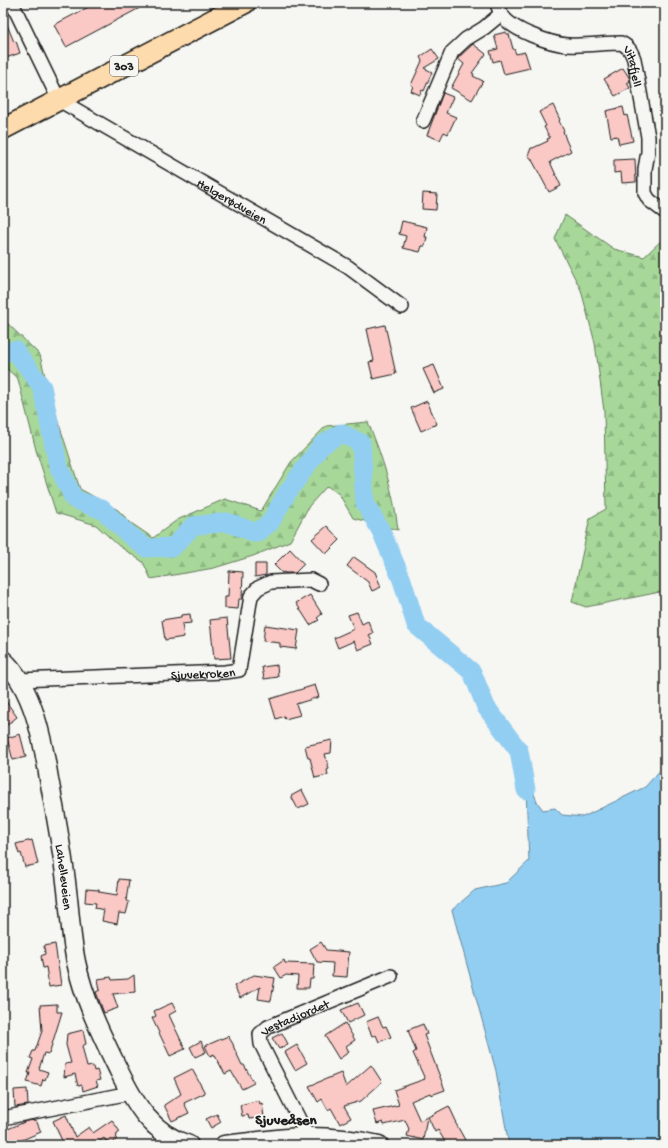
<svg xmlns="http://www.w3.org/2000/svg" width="668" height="1148" font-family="'Gochi Hand',sans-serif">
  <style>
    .forest { fill: url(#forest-firs); stroke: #627a5a }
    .water { fill: #92cef2; stroke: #63879c }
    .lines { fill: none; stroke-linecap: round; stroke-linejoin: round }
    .river { stroke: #92cef2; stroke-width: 19 }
    .building { fill: #fac9c5; stroke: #1c1c1c }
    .street-casing { stroke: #1c1c1c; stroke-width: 16 }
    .secondary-casing { stroke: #1c1c1c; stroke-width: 21 }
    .primary-casing { stroke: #1c1c1c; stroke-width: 23 }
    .street { stroke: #f6f6f2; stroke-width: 13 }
    .secondary { stroke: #f6f6f2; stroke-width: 18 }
    .primary { stroke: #fedbac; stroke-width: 20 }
    .labels { text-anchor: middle; stroke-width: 3.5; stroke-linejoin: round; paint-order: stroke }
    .shield { fill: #f6f6f2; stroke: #5d5d5c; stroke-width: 1 }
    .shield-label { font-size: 12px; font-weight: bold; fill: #1c1c1c }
    .street-label { font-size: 13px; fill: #1c1c1c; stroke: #f6f6f2 }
    .quarter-label { font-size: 15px; font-weight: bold; fill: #1c1c1c; stroke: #f6f6f2 }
  </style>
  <defs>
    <pattern id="forest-firs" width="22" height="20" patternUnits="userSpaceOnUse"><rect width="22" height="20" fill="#a7d899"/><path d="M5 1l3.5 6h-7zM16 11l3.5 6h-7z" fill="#8fb983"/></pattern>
  </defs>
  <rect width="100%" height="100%" fill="#f6f6f2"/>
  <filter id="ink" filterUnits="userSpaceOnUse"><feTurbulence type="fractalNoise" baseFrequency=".025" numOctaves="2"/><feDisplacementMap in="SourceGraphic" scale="8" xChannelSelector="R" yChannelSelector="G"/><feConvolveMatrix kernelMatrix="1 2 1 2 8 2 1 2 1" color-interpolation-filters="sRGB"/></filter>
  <g filter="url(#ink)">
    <path class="forest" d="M565 215 614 249 644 257 665 237V591L586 607 572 602 590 518 606 509 604 411 595 343 581 290 555 239Z
      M3 319 40 355 49 393 80 489 118 510 131 523 153 538 177 520 225 499 261 511 291 462 326 426 368 422C382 456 394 493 398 530L353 518 339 494 327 486 309 506 290 541 253 556 214 568 151 579 143 562 119 546 96 525 56 513 36 450 18 379 6 368 3 370Z"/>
    <path class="water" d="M664 766H665V1145H511L508 1140 496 1071 452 910 475 890 506 883 529 861 526 790 532 788 537 802 543 810 555 808 562 815 583 817 645 787Z"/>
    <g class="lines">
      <path class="river" d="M3 353 15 350 42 387 58 465 74 499 103 510 127 533 146 548 173 547 193 526 227 522 256 533 270 523 287 493 321 446 341 433 361 443 365 503 381 531 402 580 416 625 472 672 486 707 519 751 526 790"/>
    </g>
    <path class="building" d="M96 3H149L66 47 54 25Z
      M3 15 14 42 16 41 20 53 3 59Z
      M506 32V34H509L513 49H514L516 54 525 52 530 68 504 74 500 60 493 62 490 51 498 49 494 35Z
      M473 44 486 54 472 73 474 74 473 76 483 81 472 100 451 88 464 64 458 59 459 57Z
      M432 49 439 59 424 68 432 72 424 91 422 90 420 95 411 91 413 86 411 85 422 61 420 57Z
      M623 68 630 79V81L627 83 630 88 615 96 604 79Z
      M443 93 453 97 446 113 456 117 448 134 444 132 440 140 427 135Z
      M553 105 560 120 559 121 564 131H563L566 140 571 151 550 162 561 186 549 192 531 158 528 156 531 148H533L548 141 547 139 550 138 544 127 546 126 539 112Z
      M623 107 625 116 627 115 633 141 619 144 617 136 611 137 606 111Z
      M635 159 636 182 622 183 621 172 614 173V160Z
      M423 193 437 194 436 210 422 209Z
      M402 221 427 227 425 237H427L425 246H422L420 252 403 248 406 236 399 234Z
      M385 325 396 374 373 379 369 362 374 361 367 329Z
      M434 365 444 389 434 393 423 369Z
      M427 401 437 424 421 431 411 408Z
      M327 526 340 540 326 554 312 539Z
      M290 549 304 564 295 573H285L284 572 282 573 274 565Z
      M354 557 375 572 381 587 372 591 368 582 347 566Z
      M255 564H266V575L255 577Z
      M229 571 243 572 242 599H239L238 609 225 608V597H228Z
      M310 595 322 614 317 618 319 620 310 625 296 603Z
      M357 612 362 624 368 621 373 633 369 635 373 644 358 650 354 641 338 648 334 638 354 629 348 615Z
      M190 614 191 623 182 624 184 637 165 640 162 620 181 617V615Z
      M227 618 231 658 214 659 210 620Z
      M265 625 299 630 296 649 280 647V643L263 641Z
      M277 665 278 677 264 679 262 667Z
      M315 685 319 697 296 704 300 715 285 719 284 716 276 719 270 699Z
      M3 697 17 717 7 725 3 720Z
      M20 734 26 757 13 760 7 738Z
      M332 740 331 753 325 754 329 769 327 770 328 775 315 778 310 758H308L305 746Z
      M302 790 309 804 298 809 291 796Z
      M32 840 38 864 25 867 21 853 19 854 16 844Z
      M119 879 129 880 126 901 129 902 126 914 119 913 117 924 102 921 104 910 95 908 96 903 85 902 86 889 99 890V892L117 895Z
      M321 942 326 950 349 952 347 977 332 976 333 963 317 962 310 949Z
      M55 944 61 985 49 987 46 967 43 968 41 956 45 954 44 946Z
      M284 960 285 963 314 964 313 979H310L309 988H297L298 976 286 975 281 978 274 967Z
      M134 975 135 992 113 994 118 1008 104 1013 96 992 100 990 98 979 111 977 112 980 128 979Z
      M254 975 275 978 271 1001 258 999 260 987 240 998 234 986Z
      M172 1003 176 1011 169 1015 185 1049 170 1056 152 1018 156 1016 154 1011Z
      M358 1003 364 1015 348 1023 341 1010Z
      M57 1004V1012H62L49 1054 44 1053 39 1069 48 1072 45 1080 43 1079 41 1086 27 1082 30 1073H28L33 1059 30 1058 33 1051H35L42 1031 40 1005Z
      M378 1017 383 1027 386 1026 391 1037 379 1042 376 1035 372 1036 366 1022Z
      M345 1023 355 1040 346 1046 349 1052 339 1059 325 1036Z
      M423 1024 427 1034 424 1035 445 1090 431 1095 430 1093 411 1101 420 1121 427 1117 423 1140 407 1136 409 1129 405 1120 384 1125 383 1122 377 1124 373 1111 399 1105 394 1090 425 1079 413 1053 416 1051 408 1030Z
      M83 1030 86 1044 82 1046 87 1067 93 1066 94 1071 97 1070 100 1080 96 1081 98 1086 83 1091 82 1085 78 1086 75 1074 64 1077 65 1064 71 1063 66 1045 67 1034Z
      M282 1033 288 1044 279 1049 272 1038Z
      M228 1036 233 1044 234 1048 242 1065H244L254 1083 242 1089 231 1071 225 1074 214 1054 210 1056 205 1046Z
      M201 1041 206 1052 195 1057 190 1047Z
      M297 1045 307 1063 295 1070 285 1052Z
      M371 1065 382 1082 361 1101 344 1106 351 1118 340 1124 331 1108 328 1110 322 1099 318 1102 309 1086 341 1073 346 1087Z
      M192 1069 205 1093 184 1103 189 1113 172 1121 164 1105 181 1094 174 1078Z
      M27 1089 28 1105 15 1107 14 1090Z
      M259 1100 260 1104 262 1103 264 1117 249 1119 248 1115 242 1116 240 1105Z
      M449 1106 456 1121 455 1122 465 1140 457 1145H447L438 1130 435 1132 428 1117Z
      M217 1114 221 1122 211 1128 206 1119Z
      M66 1115 75 1137 89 1127 93 1133 112 1120 120 1132 117 1134 116 1140 113 1143 106 1141 104 1138 94 1145H64L53 1121Z
      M36 1120 41 1132 10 1145H3V1131L27 1121Z"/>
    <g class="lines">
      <defs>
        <g id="street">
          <path id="s1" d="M12 3 59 100 348 267 402 307"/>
          <path id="s2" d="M497 3C498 7 499 11 502 15 511 30 551 44 568 45 586 46 604 43 621 43 629 47 631 51 634 59L648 137V152L645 169V193L649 200 665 212"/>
          <path d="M423 121 452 52 466 39 484 28 501 14"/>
          <path id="s3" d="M19 680 225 672 239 670 251 596 258 588 271 582 311 580 319 584"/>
          <path d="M3 1118 130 1093"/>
          <path id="s4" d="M308 1137 261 1044 260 1034 268 1027 391 976"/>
        </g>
        <g id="secondary">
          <path id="s5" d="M3 660C33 687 43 741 49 779 56 816 63 853 67 890 70 914 71 938 76 962 84 1000 102 1036 119 1071 135 1104 152 1134 189 1145"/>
          <path d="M224 1145C242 1143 259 1141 277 1139 310 1135 347 1138 379 1145"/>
        </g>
        <path id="primary" d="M3 129 245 3"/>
      </defs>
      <use href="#street" class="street-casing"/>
      <use href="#secondary" class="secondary-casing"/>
      <use href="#primary" class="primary-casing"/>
      <use href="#street" class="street"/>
      <use href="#secondary" class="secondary"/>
      <use href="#primary" class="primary"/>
    </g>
  </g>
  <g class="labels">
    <rect class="shield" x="110" y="56" width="28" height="20" rx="3"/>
    <g class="shield-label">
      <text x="124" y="70">303</text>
    </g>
    <g class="street-label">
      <text dy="5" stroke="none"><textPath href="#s2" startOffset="168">Vitafjell</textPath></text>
      <text dy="5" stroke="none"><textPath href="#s1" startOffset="308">Helgerødveien</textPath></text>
      <text dy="5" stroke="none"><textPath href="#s3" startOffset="184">Sjuvekroken</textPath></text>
      <text dy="5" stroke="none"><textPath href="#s5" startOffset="229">Lahelleveien</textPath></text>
      <text dy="5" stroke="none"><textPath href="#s4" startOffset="153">Vestadjordet</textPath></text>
    </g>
    <g class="quarter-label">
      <text x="286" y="1124">Sjuveåsen</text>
    </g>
  </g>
  <rect width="668" height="1148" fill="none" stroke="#f6f6f2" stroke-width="16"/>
  <rect x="8" y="8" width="652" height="1132" fill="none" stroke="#1c1c1c" stroke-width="1.5" filter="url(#ink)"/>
</svg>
